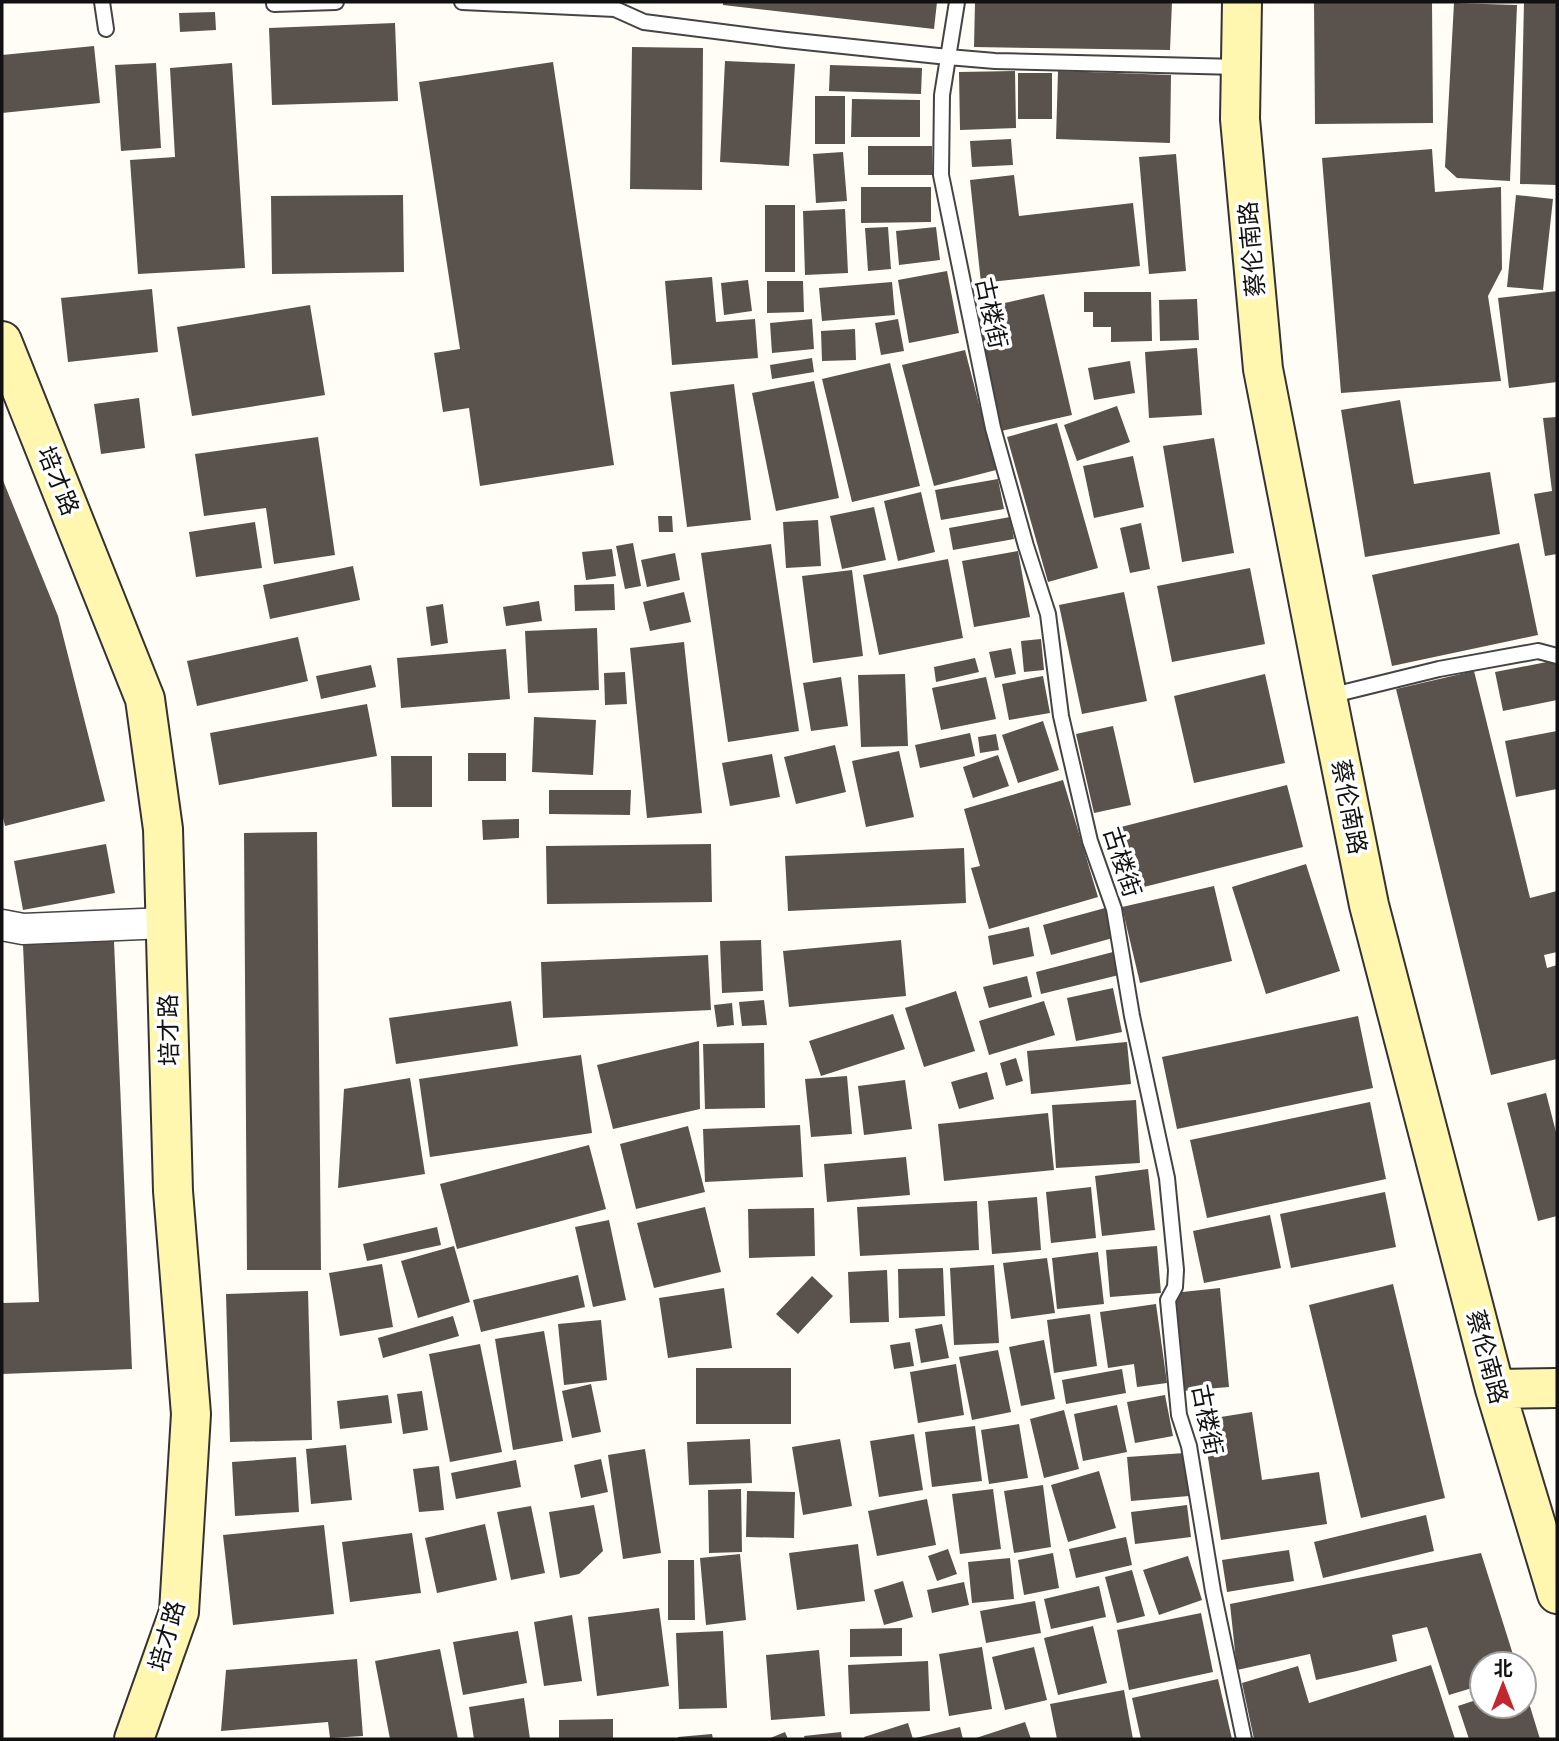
<svg xmlns="http://www.w3.org/2000/svg" width="1559" height="1741" font-family="'Roboto Serif','Noto Sans SC',serif">
  <style>
    .building { fill: #5a524d }
    .lines { fill: none; stroke-linecap: round; stroke-linejoin: round }
    .lane-casing { stroke: #444; stroke-width: 18 }
    .street-casing { stroke: #444; stroke-width: 33 }
    .secondary-casing { stroke: #333; stroke-width: 42 }
    .lane { stroke: #fff; stroke-width: 14 }
    .street { stroke: #fff; stroke-width: 30 }
    .secondary { stroke: #fff6b0; stroke-width: 38 }
    .labels { text-anchor: middle; stroke-width: 7; stroke-linejoin: round; paint-order: stroke }
    .street-label { font-size: 24px; fill: #111; stroke: #fff }
  </style>
  <rect width="100%" height="100%" fill="#fffdf5"/>
  <path class="building" d="M723 2H937L934 29 723 5Z
    M975 2H1172L1170 50 974 47Z
    M1314 2H1432L1433 123 1315 124Z
    M1524 2H1557V185L1520 184Z
    M1454 3 1517 5 1510 181 1457 178 1445 167Z
    M215 12 216 30 180 32 179 13Z
    M395 23 398 101 272 105 269 28Z
    M94 46 100 103 2 113V55Z
    M632 47 703 48 702 190 630 189Z
    M725 61 795 64 789 166 720 162Z
    M553 62 614 465 480 486 469 408 443 412 434 353 460 349 419 82Z
    M156 63 161 148 121 151 115 65Z
    M232 63 245 268 138 274 130 160 175 157 170 68Z
    M830 65 922 68 921 94 829 91Z
    M1015 71 1016 128 960 130 959 72Z
    M1058 71 1171 75 1170 143 1056 139Z
    M1018 73H1052V119H1018Z
    M815 96H845V144H815Z
    M852 99 920 100V137H851Z
    M1011 139 1013 165 972 167 970 141Z
    M868 146H932V175H868Z
    M1432 149 1435 192 1501 187 1502 269 1488 296 1501 381 1341 393 1322 158Z
    M843 152 847 201 816 203 813 154Z
    M1176 154 1186 271 1149 274 1139 157Z
    M1014 175 1019 216 1133 203 1140 266 981 283 970 180Z
    M861 187H931V222L861 223Z
    M403 195 404 272 272 274 271 196Z
    M1516 195 1553 199 1543 290 1507 287Z
    M765 205H795V272H765Z
    M845 209 848 273 805 275 803 211Z
    M888 227 891 269 868 271 865 228Z
    M936 227 940 260 899 265 896 231Z
    M947 271 959 333 909 343 898 280Z
    M712 277 716 322 755 319 758 358 672 365 665 281Z
    M748 280 752 311 724 315 721 283Z
    M767 281H803L804 312 767 313Z
    M892 282 895 315 822 321 819 288Z
    M152 289 158 352 68 362 61 298Z
    M1557 291V382L1509 388 1498 298Z
    M1084 292H1151L1152 341 1111 342V327H1093V312H1084Z
    M1044 294 1072 415 1001 431 974 310Z
    M1197 299 1199 340 1160 341 1159 300Z
    M310 305 325 395 192 416 177 327Z
    M812 319 814 349 772 353 770 323Z
    M898 319 904 351 881 355 875 323Z
    M855 329 856 360 822 361 821 331Z
    M1197 348 1202 415 1149 418 1145 352Z
    M965 350 996 470 934 486 902 365Z
    M812 358 814 372 772 379 770 365Z
    M1130 361 1135 393 1094 400 1088 368Z
    M890 363 920 486 852 502 822 379Z
    M814 381 839 498 776 511 752 393Z
    M734 384 751 520 687 527 670 392Z
    M139 398 145 448 101 454 94 404Z
    M1400 400 1414 484 1490 472 1500 534 1365 557 1341 410Z
    M1117 406 1130 442 1077 461 1064 425Z
    M1557 417V554L1545 556 1534 494 1552 491 1543 418Z
    M1057 423 1098 568 1048 582 1007 437Z
    M318 437 335 555 274 564 266 508 204 516 195 454Z
    M1214 438 1234 553 1182 562 1163 446Z
    M1133 456 1144 507 1094 518 1083 466Z
    M2 478 58 616 105 801 5 826 2 813Z
    M998 479 1004 509 941 520 935 490Z
    M921 492 935 552 898 561 884 501Z
    M874 507 886 560 842 569 830 516Z
    M658 516H672L673 532H659Z
    M1010 517 1014 539 953 550 949 528Z
    M818 520 821 566 786 568 783 522Z
    M255 522 262 568 196 577 189 532Z
    M1141 523 1150 569 1130 573 1120 528Z
    M633 543 641 586 625 589 616 546Z
    M1519 543 1538 635 1392 666 1372 575Z
    M771 544 799 731 728 742 701 553Z
    M612 549 616 576 586 580 582 552Z
    M1018 551 1030 617 974 627 962 561Z
    M675 553 680 580 647 587 641 560Z
    M948 559 963 638 879 655 863 575Z
    M353 566 360 600 270 619 263 585Z
    M1250 568 1265 644 1172 662 1157 586Z
    M852 570 863 656 813 663 802 576Z
    M614 584 615 610 575 611 574 585Z
    M684 592 691 622 650 631 643 602Z
    M1124 592 1147 701 1082 714 1059 605Z
    M539 601 542 621 506 626 503 607Z
    M443 604 448 643 431 646 426 607Z
    M597 628 599 690 528 693 525 631Z
    M298 637 308 681 197 706 187 661Z
    M1041 639 1044 670 1024 672 1021 641Z
    M684 642 702 813 647 818 630 648Z
    M1011 648 1016 674 995 678 989 652Z
    M506 649 510 699 401 708 397 658Z
    M975 658 979 672 936 682 934 667Z
    M1557 660V700L1503 711 1495 672Z
    M371 665 376 687 321 699 316 676Z
    M1474 671 1530 898 1557 891V952L1544 955 1547 968 1557 965V1059L1491 1075 1396 689Z
    M625 672 627 704 605 705 604 673Z
    M905 674 908 746 861 747 858 675Z
    M1265 674 1285 763 1194 783 1174 696Z
    M1043 676 1050 713 1009 720 1002 684Z
    M841 677 848 726 811 731 803 683Z
    M986 677 996 719 941 730 932 688Z
    M367 704 377 756 219 785 210 733Z
    M534 717 596 720 593 775 532 772Z
    M1043 721 1059 770 1018 783 1002 735Z
    M1113 726 1131 805 1094 813 1076 734Z
    M1557 731V789L1516 797 1505 741Z
    M970 733 975 756 920 768 915 745Z
    M996 734 999 750 980 753 978 737Z
    M835 745 846 792 796 804 784 757Z
    M899 751 914 817 866 827 852 761Z
    M468 753H506V781H468Z
    M772 754 780 797 730 806 722 763Z
    M998 755 1009 786 973 798 963 767Z
    M391 756H432V807H392Z
    M1063 780 1098 897 989 929 971 868 980 866 964 809Z
    M1287 785 1303 847 1128 891 1113 829Z
    M549 790H631L630 815 549 814Z
    M519 819V838L483 840 482 820Z
    M317 832 321 1270H247L244 833Z
    M106 844 115 893 23 910 14 861Z
    M711 844 712 902 547 904 546 846Z
    M964 848 966 903 788 911 785 856Z
    M1306 864 1340 971 1266 994 1232 887Z
    M1214 886 1232 961 1140 983 1122 907Z
    M1105 908 1113 938 1051 955 1043 925Z
    M1029 927 1034 956 993 965 988 936Z
    M761 940 763 991 722 993 720 941Z
    M901 940 906 996 789 1007 783 951Z
    M114 941 132 1369 2 1374V1303L39 1302 23 945Z
    M1113 952 1119 975 1041 994 1036 972Z
    M708 955 711 1010 543 1018 541 962Z
    M1027 976 1032 997 989 1008 983 987Z
    M1113 988 1122 1032 1076 1041 1067 998Z
    M956 991 975 1051 924 1067 905 1008Z
    M764 1000 767 1025 742 1026 739 1002Z
    M511 1001 518 1046 396 1064 389 1018Z
    M1044 1001 1055 1035 989 1055 979 1021Z
    M732 1003 734 1025 717 1027 714 1005Z
    M893 1014 905 1049 821 1076 809 1041Z
    M1358 1016 1373 1088 1177 1129 1162 1057Z
    M699 1041 700 1109 613 1129 597 1065Z
    M1127 1042 1131 1084 1031 1094 1027 1051Z
    M764 1043 765 1108 705 1109 703 1044Z
    M581 1055 592 1133 430 1157 419 1079Z
    M1016 1058 1023 1081 1006 1086 1000 1063Z
    M987 1072 994 1099 959 1109 951 1082Z
    M847 1076 852 1134 811 1137 805 1079Z
    M410 1078 425 1174 338 1188 344 1089Z
    M905 1080 912 1129 864 1135 858 1086Z
    M1546 1093 1557 1136V1216L1538 1221 1507 1103Z
    M1136 1100 1140 1163 1056 1168 1052 1105Z
    M1370 1102 1386 1179 1207 1218 1190 1140Z
    M1048 1113 1054 1170 944 1181 938 1124Z
    M800 1125 803 1177 705 1182 703 1129Z
    M688 1126 705 1192 636 1209 620 1144Z
    M589 1145 606 1209 457 1249 440 1184Z
    M906 1157 910 1195 827 1202 824 1164Z
    M1148 1169 1155 1230 1102 1236 1095 1176Z
    M1091 1187 1096 1238 1051 1243 1046 1192Z
    M1385 1192 1396 1247 1291 1268 1280 1214Z
    M1037 1197 1041 1250 992 1254 988 1201Z
    M977 1201 979 1250 860 1256 857 1207Z
    M705 1207 721 1272 654 1288 637 1223Z
    M814 1208 815 1256 749 1258 748 1209Z
    M1270 1215 1281 1268 1204 1283 1193 1231Z
    M609 1220 626 1300 593 1307 575 1227Z
    M437 1227 441 1245 367 1261 363 1244Z
    M454 1246 470 1302 418 1318 401 1261Z
    M1157 1246 1161 1293 1110 1297 1106 1250Z
    M1098 1252 1104 1304 1057 1309 1052 1258Z
    M1047 1258 1055 1313 1011 1319 1003 1263Z
    M382 1264 393 1327 340 1336 329 1273Z
    M994 1265 999 1343 954 1345 950 1268Z
    M943 1268 945 1316 899 1318 898 1269Z
    M887 1270 889 1322 850 1323 848 1272Z
    M578 1275 585 1307 481 1332 473 1300Z
    M812 1276 833 1296 798 1334 776 1314Z
    M1393 1284 1445 1498 1361 1518 1309 1305Z
    M724 1288 732 1348 668 1358 659 1298Z
    M1220 1288 1229 1387 1182 1391 1173 1293Z
    M308 1291 312 1440 230 1442 226 1294Z
    M1156 1304 1167 1383 1137 1387 1134 1364 1108 1368 1100 1312Z
    M1090 1314 1097 1366 1054 1373 1047 1320Z
    M453 1316 459 1336 383 1358 378 1338Z
    M601 1320 607 1380 564 1385 558 1324Z
    M942 1324 949 1358 921 1363 915 1329Z
    M544 1331 563 1441 513 1450 495 1339Z
    M1044 1340 1055 1399 1021 1406 1009 1347Z
    M910 1342 914 1366 894 1369 890 1345Z
    M480 1344 502 1452 450 1462 429 1354Z
    M998 1350 1011 1412 972 1420 959 1357Z
    M956 1364 964 1415 918 1423 910 1372Z
    M696 1368H791V1424H696Z
    M1122 1369 1126 1393 1066 1404 1062 1380Z
    M591 1384 601 1432 572 1438 562 1391Z
    M422 1391 428 1430 403 1434 397 1394Z
    M388 1395 392 1423 340 1429 337 1401Z
    M1165 1395 1173 1436 1135 1443 1127 1402Z
    M1117 1405 1127 1452 1083 1461 1074 1414Z
    M1064 1410 1079 1469 1044 1478 1030 1419Z
    M1252 1412 1262 1480 1319 1472 1327 1524 1221 1540 1202 1420Z
    M1019 1424 1028 1478 989 1484 981 1430Z
    M975 1426 982 1481 932 1487 925 1432Z
    M914 1434 923 1490 879 1497 870 1441Z
    M750 1439 752 1483 689 1485 687 1442Z
    M840 1439 852 1506 803 1515 792 1447Z
    M346 1445 352 1500 311 1504 306 1449Z
    M645 1449 661 1553 623 1559 608 1455Z
    M1185 1453 1189 1496 1131 1501 1127 1457Z
    M296 1457 299 1512 235 1516 232 1462Z
    M601 1459 608 1492 581 1498 574 1465Z
    M516 1460 521 1487 456 1499 451 1473Z
    M439 1466 444 1510 419 1512 413 1469Z
    M1099 1471 1116 1528 1068 1542 1051 1485Z
    M1043 1485 1051 1547 1014 1553 1004 1491Z
    M741 1489 742 1552 709 1553 708 1490Z
    M993 1489 1001 1549 960 1554 952 1494Z
    M747 1491 795 1492 794 1538 746 1537Z
    M927 1499 936 1545 877 1556 868 1511Z
    M594 1505 603 1551 579 1574 560 1578 549 1512Z
    M1187 1505 1191 1537 1135 1544 1131 1512Z
    M531 1506 545 1573 511 1580 497 1512Z
    M1426 1515 1434 1551 1323 1578 1314 1542Z
    M485 1524 497 1580 437 1593 425 1538Z
    M324 1525 334 1614 233 1625 223 1535Z
    M412 1533 421 1593 350 1602 342 1542Z
    M1126 1537 1132 1565 1076 1578 1069 1549Z
    M858 1544 865 1601 797 1610 789 1553Z
    M948 1549 957 1574 937 1581 928 1556Z
    M1289 1550 1294 1581 1227 1592 1222 1560Z
    M1053 1553 1059 1588 1024 1595 1018 1560Z
    M1481 1553 1516 1664H1482V1685L1449 1695 1427 1627 1392 1635 1397 1661 1357 1671 1316 1680 1310 1654 1237 1670 1230 1604Z
    M740 1554 746 1620 706 1625 700 1558Z
    M1188 1556 1202 1600 1159 1615 1143 1570Z
    M1010 1558 1014 1599 972 1603 968 1562Z
    M668 1560H694L695 1620H668Z
    M1132 1570 1145 1616 1117 1623 1105 1577Z
    M903 1581 913 1617 884 1625 874 1590Z
    M964 1582 969 1605 932 1613 927 1590Z
    M1099 1586 1106 1617 1051 1629 1044 1599Z
    M1035 1601 1041 1633 986 1643 980 1611Z
    M659 1608 669 1686 597 1696 588 1617Z
    M1201 1613 1213 1672 1129 1690 1117 1630Z
    M572 1615 582 1681 544 1686 534 1622Z
    M1093 1626 1107 1683 1058 1695 1044 1638Z
    M902 1628V1656L850 1657V1629Z
    M518 1631 527 1683 463 1695 453 1642Z
    M723 1631 727 1708 679 1709 676 1633Z
    M982 1647 992 1709 949 1716 939 1654Z
    M1034 1647 1047 1700 1005 1710 992 1657Z
    M440 1649 458 1739H390L375 1661Z
    M819 1650 825 1716 771 1720 766 1655Z
    M357 1659 363 1736 330 1738 328 1722 221 1731 226 1670Z
    M928 1661 930 1711 850 1714 848 1665Z
    M1431 1665 1455 1739H1254L1242 1683 1298 1666 1309 1703Z
    M1218 1679 1232 1739H1141L1132 1698Z
    M1124 1690 1133 1739H1057L1050 1704Z
    M1525 1690 1540 1739H1469L1458 1706 1482 1698V1706H1524Z
    M524 1698 530 1739H474L469 1707Z
    M613 1719V1739H559V1720Z
    M1025 1722 1031 1739H973Z
    M908 1723 913 1739H865L864 1737Z
    M960 1727 963 1739H916V1738Z
    M785 1732 788 1739H768Z
    M841 1732 842 1739H805L804 1736Z
    M712 1734 713 1739H678V1737Z"/>
  <g class="lines">
    <defs>
      <path id="lane" d="M102 2 106 29
        M462 2 615 9 644 22 786 40 948 57 995 61 1239 67
        M957 2 942 95 941 175 993 428 1026 546 1048 614 1061 716 1090 841 1114 909 1132 1016 1167 1178 1176 1270 1175 1287 1168 1300 1179 1415 1189 1446 1213 1591 1244 1739
        M274 4 336 2
        M1329 696 1439 669 1538 651 1557 656"/>
      <path id="street" d="M2 925 23 929 166 923"/>
      <path id="secondary" d="M1242 2 1240 119 1263 369 1327 696 1369 905 1495 1389 1557 1594
        M2 341 145 699 163 829 173 1191 191 1414 179 1612 134 1739
        M1495 1389 1557 1388"/>
    </defs>
    <use href="#lane" class="lane-casing"/>
    <use href="#street" class="street-casing"/>
    <use href="#secondary" class="secondary-casing"/>
    <use href="#lane" class="lane"/>
    <use href="#street" class="street"/>
    <use href="#secondary" class="secondary"/>
  </g>
  <g class="labels">
    <g class="street-label">
      <text transform="translate(1252 249) rotate(-95)" y="8">蔡伦南路</text>
      <text transform="translate(991 313) rotate(78)" y="8">古楼街</text>
      <text transform="translate(58 481) rotate(68)" y="8">培才路</text>
      <text transform="translate(1349 807) rotate(79)" y="8">蔡伦南路</text>
      <text transform="translate(1122 862) rotate(72)" y="8">古楼街</text>
      <text transform="translate(169 1030) rotate(-91)" y="8">培才路</text>
      <text transform="translate(1487 1357) rotate(75)" y="8">蔡伦南路</text>
      <text transform="translate(1207 1420) rotate(79)" y="8">古楼街</text>
      <text transform="translate(167 1636) rotate(-74)" y="8">培才路</text>
    </g>
  </g>
  <rect width="1559" height="1741" fill="none" stroke="#111111" stroke-width="7"/>
  <g transform="translate(1503 1685)"><circle r="33" fill="#ffffff" stroke="#a0a0a0" stroke-width="2"/>
  <path d="M0-5L12 26L0 18L-12 26Z" fill="#c4262e"/>
  <text y="-10" font-size="19" font-weight="bold" text-anchor="middle" fill="#111111">北</text>
  </g>
</svg>
